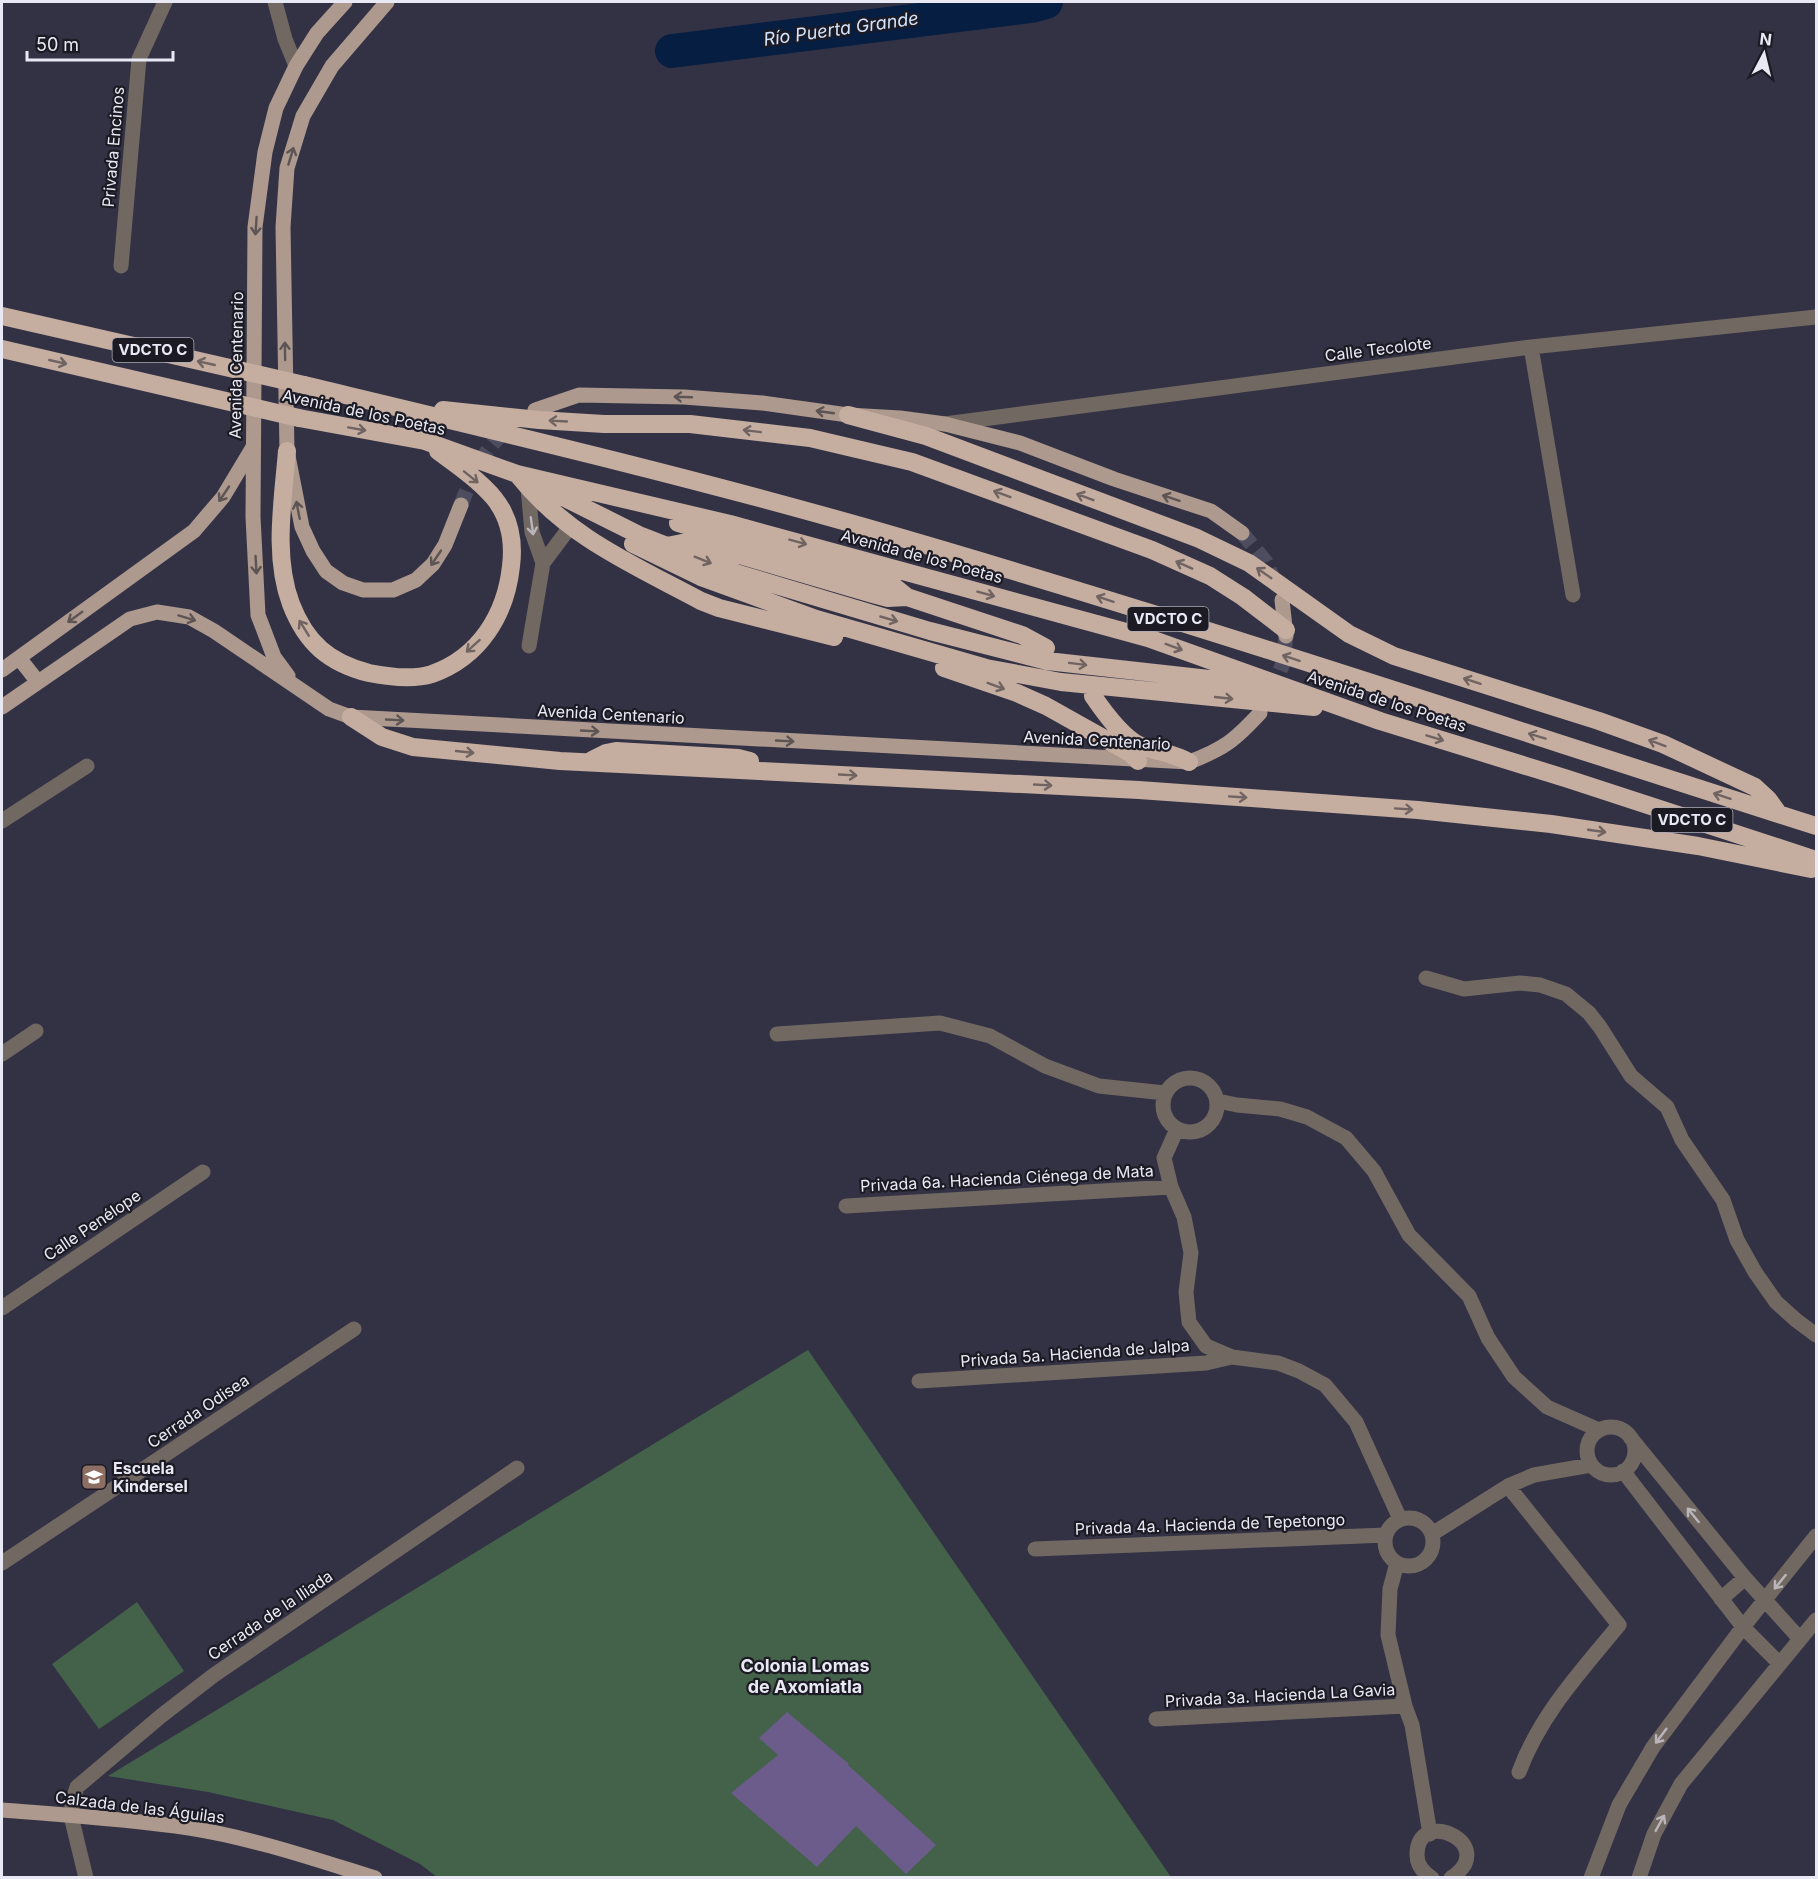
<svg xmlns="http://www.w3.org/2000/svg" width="1818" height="1879" font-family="Inter,sans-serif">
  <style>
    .green { fill: #436249 }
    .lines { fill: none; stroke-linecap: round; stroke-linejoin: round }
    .river { stroke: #071e43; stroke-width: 34 }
    .building { fill: #6c5c8c }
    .major-tunnel { stroke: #4e4d5f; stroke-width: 15; stroke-dasharray: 15 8; stroke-linecap: butt }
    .minor { stroke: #716862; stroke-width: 15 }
    .major { stroke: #ad998e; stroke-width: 15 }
    .highway { stroke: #c5ada0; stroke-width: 18 }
    .highway-bridge { stroke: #c5ada0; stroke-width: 18 }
    .oneway { stroke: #5d5454 }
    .oneway2 { stroke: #706462 }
    .oneway3 { stroke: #b9b5ba }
    .labels { text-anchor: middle; stroke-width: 4.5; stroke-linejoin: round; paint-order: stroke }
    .shield { fill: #1c1b24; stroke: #acabb6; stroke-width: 1.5 }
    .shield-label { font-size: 15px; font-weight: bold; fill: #e9e9f5 }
    .street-label { font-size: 16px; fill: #e9e9f5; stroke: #1c1b24 }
    .poi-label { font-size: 16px; font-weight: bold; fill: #e9e9f5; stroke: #1c1b24; text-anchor: start }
    .water-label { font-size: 18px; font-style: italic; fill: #d1e3fe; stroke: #1c1b24 }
    .neighbourhood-label { font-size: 18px; font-weight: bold; fill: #e9e9f5; stroke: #1c1b24 }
  </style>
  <rect width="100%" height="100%" fill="#333245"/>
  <path class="green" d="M808 1350 1171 1877H437L420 1864 333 1820 208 1792 108 1776Z
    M137 1602 184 1671 99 1729 52 1664Z"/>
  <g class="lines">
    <path class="river" d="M672 51 1031 6 1046 2"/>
  </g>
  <path class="building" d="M787 1712 849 1764 848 1765 936 1845 906 1874 856 1826 817 1867 731 1793 778 1755 759 1738Z"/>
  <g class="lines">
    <path class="major-tunnel" d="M461 505C472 476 484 446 511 427
      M1242 533 1266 562 1275 583
      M1272 692 1283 663 1286 636"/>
    <path class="minor" d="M275 2 285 39 296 66
      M121 266 139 59 165 2
      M1531 347 1573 595
      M945 424 1531 347 1816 317
      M528 488 532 532 543 563 529 646
      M543 563 570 527
      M2 821 87 766
      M1426 978 1464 989 1520 983 1540 985 1566 994 1589 1013 1600 1027 1631 1076 1667 1107 1682 1140 1723 1200 1737 1240 1755 1272 1776 1302 1796 1320 1816 1335
      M777 1034 940 1023 990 1036 1045 1066 1099 1086 1165 1093
      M2 1054 36 1031
      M1163 1105a27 27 0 1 1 54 0a27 27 0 1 1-54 0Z
      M1218 1101 1237 1105 1280 1109 1307 1117 1346 1138 1374 1171 1409 1235 1469 1296 1488 1338 1514 1377 1547 1407 1599 1430
      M1177 1129 1164 1158 1171 1187 1184 1217 1191 1253 1186 1292 1189 1322 1206 1346 1232 1357 1278 1363 1299 1371 1325 1385 1356 1422 1400 1519
      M846 1206 1171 1187
      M2 1308 203 1172
      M919 1381 1206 1363 1232 1357
      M1587 1451a24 24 0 1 1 48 0a24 24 0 1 1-48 0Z
      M1630 1437 1745 1578 1800 1639
      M1623 1471 1743 1627 1779 1663
      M1508 1486 1619 1625C1581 1671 1540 1715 1519 1772
      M1385 1542a24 24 0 1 1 48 0a24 24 0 1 1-48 0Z
      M1432 1534 1508 1486 1534 1475 1591 1465
      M1035 1549 1386 1535
      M2 1563 354 1329
      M1397 1563 1390 1589 1388 1635 1405 1706 1412 1725 1430 1834
      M1721 1599 1745 1578
      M1156 1719 1405 1706
      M86 1878 71 1816 73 1799 77 1787 161 1716 214 1675 517 1468
      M1432 1878C1424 1873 1417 1866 1417 1855 1417 1805 1501 1845 1451 1878
      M1591 1878 1619 1805 1653 1747 1743 1627 1816 1536
      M1639 1878 1654 1834 1681 1784 1816 1620"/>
    <path class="major" d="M387 2 332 66 303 116 287 168 283 227 287 451 302 527 313 551 326 571 343 583 363 590H393L416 580 433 564 445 545 461 505
      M535 410 579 395 684 397 762 403 848 415 900 418 945 424 1020 443 1114 479 1211 511 1242 533
      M1282 600 1286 636
      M19 658 38 682
      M2 670 194 531 223 497 253 447
      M288 676 274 657 258 615 253 517 255 227 265 152 276 108 296 66 317 33 345 2
      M2 707 130 619 157 612 189 617 214 631 329 709 351 717 1189 762C1224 749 1235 740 1260 713
      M2 1810C64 1815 127 1819 189 1828 253 1838 314 1859 375 1878"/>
    <path class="highway" d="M304 385C491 430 679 474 864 527 1184 619 1499 725 1816 826
      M443 410 539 420 604 424H690L810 438 912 462 1152 550 1210 576 1243 597 1286 630
      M848 415 926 436 1197 538 1249 563 1349 634 1394 656 1599 721 1663 744 1755 787 1768 799 1778 813
      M299 418 425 441 517 474 730 524 1148 638 1380 721 1568 779 1816 860
      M287 451C283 501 273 556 291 604 306 643 329 663 369 673 389 677 413 680 432 674 480 657 506 614 511 566 514 542 510 518 494 498 479 480 457 465 438 451
      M517 474C567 537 632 564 701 601L719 608 834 637
      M545 488 641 536 736 573 930 631 1047 661 1227 681 1279 697
      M678 523 728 538 886 580 907 597
      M633 544 701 577 816 619 986 668 1061 682 1314 707
      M667 546 692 541 873 594 888 598 907 597 1022 635 1046 648
      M944 668 1017 693 1046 706 1130 753 1138 761
      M1093 696C1104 712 1121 736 1139 745 1156 752 1174 753 1189 762
      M351 717 382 737 413 747 560 761 1139 790 1418 810 1551 824 1698 846 1811 869
      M592 760 606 753 616 751 738 758 750 761"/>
    <path class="highway-bridge" d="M2 316 304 385
      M2 349 299 418"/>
  </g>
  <defs><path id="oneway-shaft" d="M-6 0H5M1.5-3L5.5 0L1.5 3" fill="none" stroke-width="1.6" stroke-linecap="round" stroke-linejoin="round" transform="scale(1.5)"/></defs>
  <g class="oneway">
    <use href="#oneway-shaft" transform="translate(291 156) rotate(-73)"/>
    <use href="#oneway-shaft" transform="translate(256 226) rotate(94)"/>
    <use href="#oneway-shaft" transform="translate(285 351) rotate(-91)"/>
    <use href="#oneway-shaft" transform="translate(683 397) rotate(-178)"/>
    <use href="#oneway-shaft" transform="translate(825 412) rotate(-172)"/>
    <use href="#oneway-shaft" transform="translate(224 494) rotate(124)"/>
    <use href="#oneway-shaft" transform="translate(1171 498) rotate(-162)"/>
    <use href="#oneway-shaft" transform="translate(298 510) rotate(-101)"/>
    <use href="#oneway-shaft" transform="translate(436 558) rotate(124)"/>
    <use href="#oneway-shaft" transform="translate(256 565) rotate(87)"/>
    <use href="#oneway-shaft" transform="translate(75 617) rotate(144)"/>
    <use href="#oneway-shaft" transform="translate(187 618) rotate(17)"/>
    <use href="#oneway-shaft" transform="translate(395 720) rotate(3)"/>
    <use href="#oneway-shaft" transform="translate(590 731) rotate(3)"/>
    <use href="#oneway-shaft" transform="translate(785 741) rotate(3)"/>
  </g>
  <g class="oneway2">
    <use href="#oneway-shaft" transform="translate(58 362) rotate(13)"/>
    <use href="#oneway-shaft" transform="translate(206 363) rotate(-167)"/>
    <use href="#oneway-shaft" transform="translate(558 421) rotate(-177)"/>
    <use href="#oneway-shaft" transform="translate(357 429) rotate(10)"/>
    <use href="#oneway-shaft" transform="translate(752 431) rotate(-173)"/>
    <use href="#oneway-shaft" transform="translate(471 477) rotate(39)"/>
    <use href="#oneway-shaft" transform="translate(1002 494) rotate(-160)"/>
    <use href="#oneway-shaft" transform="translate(1085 497) rotate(-159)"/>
    <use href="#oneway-shaft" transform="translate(798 542) rotate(15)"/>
    <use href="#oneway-shaft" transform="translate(703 560) rotate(22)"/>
    <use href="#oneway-shaft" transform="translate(1184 565) rotate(-156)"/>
    <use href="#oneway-shaft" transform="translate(1264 573) rotate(-145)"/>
    <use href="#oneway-shaft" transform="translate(986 594) rotate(15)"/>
    <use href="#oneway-shaft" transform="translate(1105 599) rotate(-162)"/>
    <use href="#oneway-shaft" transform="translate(889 619) rotate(16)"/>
    <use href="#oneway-shaft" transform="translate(304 628) rotate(-122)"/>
    <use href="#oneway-shaft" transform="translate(473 646) rotate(138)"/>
    <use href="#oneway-shaft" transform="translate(1174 647) rotate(20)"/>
    <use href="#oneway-shaft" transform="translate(1291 658) rotate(-162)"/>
    <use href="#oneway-shaft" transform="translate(1078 664) rotate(7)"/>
    <use href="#oneway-shaft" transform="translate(1472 681) rotate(-162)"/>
    <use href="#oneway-shaft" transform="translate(996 686) rotate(20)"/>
    <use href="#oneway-shaft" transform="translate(1224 698) rotate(6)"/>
    <use href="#oneway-shaft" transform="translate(1537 736) rotate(-163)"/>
    <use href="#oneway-shaft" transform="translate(1435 738) rotate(17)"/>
    <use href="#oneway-shaft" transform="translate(1657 743) rotate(-159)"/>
    <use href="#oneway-shaft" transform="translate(465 752) rotate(6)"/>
    <use href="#oneway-shaft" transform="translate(848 775) rotate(3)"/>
    <use href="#oneway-shaft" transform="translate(1043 785) rotate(3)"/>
    <use href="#oneway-shaft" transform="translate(1722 796) rotate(-162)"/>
    <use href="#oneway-shaft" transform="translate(1238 797) rotate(4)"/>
    <use href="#oneway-shaft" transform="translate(1404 809) rotate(4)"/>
    <use href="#oneway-shaft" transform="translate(1597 831) rotate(8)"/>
  </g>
  <g class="oneway3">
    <use href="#oneway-shaft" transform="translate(532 526) rotate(82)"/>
    <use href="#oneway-shaft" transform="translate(1693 1515) rotate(-129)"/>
    <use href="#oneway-shaft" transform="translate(1780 1582) rotate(129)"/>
    <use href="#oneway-shaft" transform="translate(1661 1736) rotate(127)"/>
    <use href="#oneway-shaft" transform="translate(1660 1823) rotate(-61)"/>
  </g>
  <defs>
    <symbol id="school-square" viewBox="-11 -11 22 22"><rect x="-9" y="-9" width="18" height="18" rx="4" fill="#8d6e63" stroke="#1c1b24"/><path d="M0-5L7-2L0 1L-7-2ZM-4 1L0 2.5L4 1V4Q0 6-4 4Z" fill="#fff"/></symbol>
  </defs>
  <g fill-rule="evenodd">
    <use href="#school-square" x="79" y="1462" width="30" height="30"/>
  </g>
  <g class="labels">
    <g class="shield">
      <rect x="112.5" y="338" width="81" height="24" rx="4.5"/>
      <rect x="1127.5" y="607" width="81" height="24" rx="4.5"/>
      <rect x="1651.5" y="808" width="81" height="24" rx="4.5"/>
    </g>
    <g class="shield-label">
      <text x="153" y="355">VDCTO C</text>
      <text x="1168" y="624">VDCTO C</text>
      <text x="1692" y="825">VDCTO C</text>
    </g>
    <g class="street-label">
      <text transform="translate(113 147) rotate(-85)" y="6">Privada Encinos</text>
      <text transform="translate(1378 349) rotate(-7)" y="6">Calle Tecolote</text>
      <text transform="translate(236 365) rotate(-89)" y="6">Avenida Centenario</text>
      <text transform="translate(364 412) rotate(12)" y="6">Avenida de los Poetas</text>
      <text transform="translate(922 556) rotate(15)" y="6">Avenida de los Poetas</text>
      <text transform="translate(1387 701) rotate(18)" y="6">Avenida de los Poetas</text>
      <text transform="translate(611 714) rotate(3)" y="6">Avenida Centenario</text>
      <text transform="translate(1097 740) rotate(3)" y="6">Avenida Centenario</text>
      <text transform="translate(1007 1178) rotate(-3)" y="6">Privada 6a. Hacienda Ciénega de Mata</text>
      <text transform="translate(92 1225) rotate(-34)" y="6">Calle Penélope</text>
      <text transform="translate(1075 1353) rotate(-4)" y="6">Privada 5a. Hacienda de Jalpa</text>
      <text transform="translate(198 1411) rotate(-34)" y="6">Cerrada Odisea</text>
      <text transform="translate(1210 1524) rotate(-2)" y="6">Privada 4a. Hacienda de Tepetongo</text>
      <text transform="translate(270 1615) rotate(-34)" y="6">Cerrada de la Iliada</text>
      <text transform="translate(1280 1695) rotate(-3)" y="6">Privada 3a. Hacienda La Gavia</text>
      <text transform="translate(140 1807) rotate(7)" y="6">Calzada de las Águilas</text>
    </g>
    <g class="poi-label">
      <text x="113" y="1474">Escuela<tspan x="113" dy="18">Kindersel</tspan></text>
    </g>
    <g class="water-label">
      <text transform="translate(841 29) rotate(-8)" y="6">Río Puerta Grande</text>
    </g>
    <g class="neighbourhood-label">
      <text x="805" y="1672">Colonia Lomas<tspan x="805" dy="21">de Axomiatla</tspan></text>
    </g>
  </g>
  <rect width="1818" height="1879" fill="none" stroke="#e9e9f5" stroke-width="6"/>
  <g transform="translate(1764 54) rotate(7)" stroke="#1c1b24" stroke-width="4.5" paint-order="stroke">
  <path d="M0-4.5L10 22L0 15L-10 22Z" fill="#e9e9f5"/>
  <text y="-9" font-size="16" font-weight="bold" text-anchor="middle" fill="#e9e9f5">N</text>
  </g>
  <path d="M27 51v9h146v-9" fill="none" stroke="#e9e9f5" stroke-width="3"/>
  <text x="36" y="51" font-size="18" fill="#e9e9f5" stroke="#1c1b24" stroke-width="4.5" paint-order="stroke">50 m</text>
</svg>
